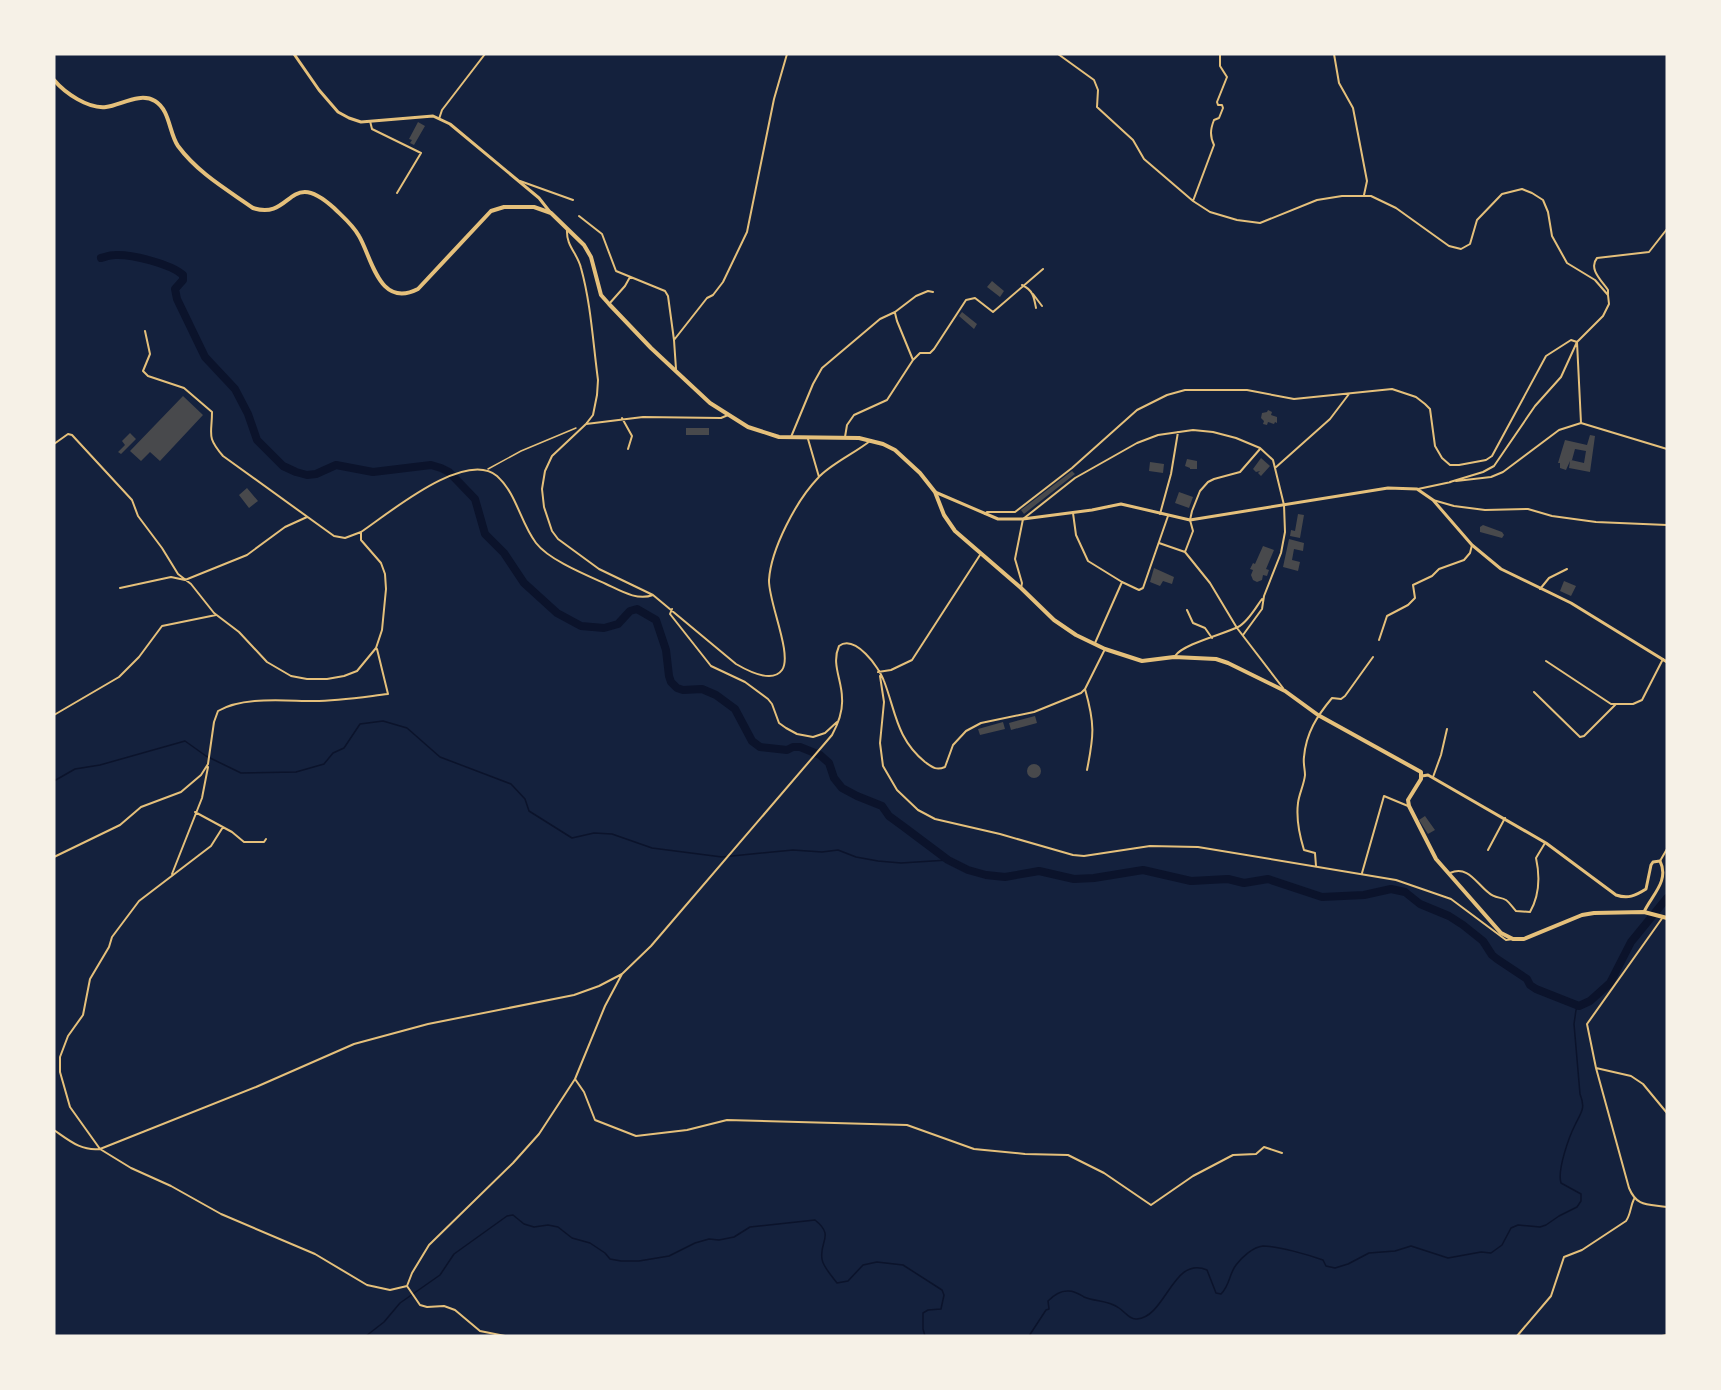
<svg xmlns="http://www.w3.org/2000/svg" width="1721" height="1390" font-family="'Public Sans',sans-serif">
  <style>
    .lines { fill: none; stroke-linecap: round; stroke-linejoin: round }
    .stream { stroke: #0b132b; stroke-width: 1.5 }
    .river { stroke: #0b132b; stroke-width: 8 }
    .building { fill: #48494c; fill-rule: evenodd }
    .path { stroke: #e5c07b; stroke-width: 1.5 }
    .minor { stroke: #e5c07b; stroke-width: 2 }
    .tertiary { stroke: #e5c07b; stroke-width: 3 }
    .primary { stroke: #e5c07b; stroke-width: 4 }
  </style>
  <rect width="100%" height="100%" fill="#14213d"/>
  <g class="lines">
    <path class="stream" d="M54 781 75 769 100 765 185 741 206 756 241 773 296 772 324 764 333 753 344 748 360 724 383 721 407 728 440 757 511 784 525 799 529 811 572 838 594 833 612 834 652 848 722 857 793 850 822 852 838 850 856 857 878 861 901 863 948 860
      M366 1336 384 1322 400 1303 440 1275 454 1254 507 1216 513 1215 524 1224 534 1227 548 1225 558 1227 572 1238 590 1243 605 1253 610 1259 621 1261H639L669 1256 695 1243 709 1239 719 1240 734 1237 750 1227 815 1220C835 1236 819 1241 822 1259 823 1267 832 1276 837 1283L848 1281 863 1265 877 1262 903 1265 942 1290 944 1295 941 1309 928 1310 923 1313V1329L925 1336
      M1029 1336 1046 1310 1049 1309 1048 1301C1053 1296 1060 1291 1067 1291 1074 1290 1079 1294 1084 1297 1096 1302 1108 1300 1119 1308 1125 1312 1130 1320 1137 1319 1166 1317 1173 1255 1207 1270L1216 1293 1221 1294C1230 1285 1229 1274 1236 1265 1242 1257 1253 1247 1263 1246 1278 1246 1309 1255 1323 1260L1326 1266 1335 1268 1348 1264 1369 1253 1395 1251 1411 1246 1448 1258 1481 1252 1491 1253 1502 1245 1511 1228 1518 1225 1540 1227 1546 1225 1559 1216 1577 1207 1581 1201V1194L1561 1183C1557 1170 1569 1137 1575 1125 1581 1112 1586 1109 1580 1094L1574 1024 1576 1010 1579 1006"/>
    <path class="river" d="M101 258C105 257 110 255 115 255 131 254 171 264 183 275V280L175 289 177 299 205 357 235 389 248 414 257 440 283 466 296 472 307 475 316 474 336 465 373 472 431 465 441 468 449 472 475 499 485 534 504 553 524 583 557 613 581 626 604 628 618 624 630 611 637 609 656 620 666 650 669 676 671 682 677 688 683 690 702 689 716 695 735 709 752 741 760 747 787 750 793 747H800L820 755 829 763 834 778 842 788 857 796 882 806 889 816 904 827 948 860 968 870 986 875 1005 877 1039 871 1074 879 1094 878 1143 870 1191 881 1228 879 1244 883 1268 879 1322 897 1364 895 1391 889 1405 892 1420 904 1449 916 1463 925 1483 941 1492 955 1497 959 1527 979 1530 985 1536 989 1579 1006 1590 1001 1610 983 1631 942 1667 898"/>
  </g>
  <path class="building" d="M418 122 425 126 414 145 410 143 412 140 409 139Z
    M992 281 1004 291 1000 297 987 287Z
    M962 312 977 324 974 329 959 316Z
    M183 396 203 415 160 461 150 452 141 461 130 451Z
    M1268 410 1272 412 1271 415 1277 417V423L1275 422 1274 424 1268 422 1267 425 1263 424 1264 421 1261 418 1262 413 1267 412Z
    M686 428H709V435H686Z
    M130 433 136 439 121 454 118 452 125 445 122 441Z
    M1590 435 1595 436 1590 472 1569 468 1570 461 1566 470 1560 468V463H1558L1565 440 1587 445ZM1575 449 1586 451 1584 463 1571 460H1572Z
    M1261 458 1270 466 1261 476 1258 473 1260 471 1256 472 1253 469Z
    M1187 459 1197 461V469H1190V468L1185 466Z
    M1150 462 1164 464 1163 473 1149 471Z
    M1072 471 1075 474 1024 514 1021 510Z
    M247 488 258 501 249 508 239 495Z
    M1179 492 1193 497 1189 508 1175 503Z
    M1298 514 1304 515 1300 538 1290 536 1291 530 1295 531Z
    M1483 525 1502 532 1504 535 1502 538 1480 532V527Z
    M1289 539 1304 543 1303 551 1294 549 1292 560 1300 562 1298 571 1283 567Z
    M1263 546 1274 550 1266 569 1269 570 1267 576 1263 575 1262 580 1257 582 1253 580 1251 575 1253 570 1250 569 1253 563 1255 564Z
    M1154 568 1174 577 1172 584 1163 581 1160 586 1150 582Z
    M1564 581 1576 586 1571 596 1560 591Z
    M1035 716 1037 723 1011 730 1009 723Z
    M1003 722 1005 729 980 735 978 729Z
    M1027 771a7 7 0 1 1 14 0a7 7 0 1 1-14 0Z
    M1425 816 1435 830 1428 834 1419 820Z"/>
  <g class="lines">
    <path class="path" d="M488 469 521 451 576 428"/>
    <path class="minor" d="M1058 54 1094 80 1098 90 1097 107 1133 140 1144 159 1193 201 1210 212 1237 220 1260 223 1317 200 1342 196H1371L1396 208 1449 246 1461 249 1470 244 1477 220 1502 194 1522 189 1532 193 1543 200 1548 212 1552 236 1567 263 1595 280 1608 295 1609 304 1603 316 1577 342 1561 377 1535 406 1494 466 1483 472 1450 482
      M1334 54 1339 83 1353 108 1367 181 1364 195
      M439 119 442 110 485 54
      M370 121 372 129 421 153 397 193
      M520 181 573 200
      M1193 201 1214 145C1210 136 1210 130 1214 120L1219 118 1223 108 1222 105H1218L1217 102 1227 77 1220 66V54
      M579 216 602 234 616 271 665 291 668 296 674 340 676 369
      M567 229C566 247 577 252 581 268 591 304 593 343 598 380L597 395 593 415 586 424 552 456 545 471 542 489 544 507 552 531 558 539 599 569 653 595 736 664C748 671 772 684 782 670 793 655 768 601 769 580 771 549 796 501 818 478 829 465 855 453 870 441
      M1022 285C1033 290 1034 297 1036 308
      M1033 294 1042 306
      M1608 294V290C1602 281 1588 269 1597 258L1649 252 1667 229
      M609 304 625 286 630 277
      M895 313 897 321 913 360
      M145 331 150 354 143 371 148 376 184 388 212 412C212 435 206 436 223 456L334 536 345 538 361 532
      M674 340 707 298 713 295 723 282 747 232 774 99 787 54
      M622 418 632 436 628 449
      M586 424 643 417 721 418 728 415
      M791 437 813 384 822 368 880 319 895 312 916 296 928 291 933 292
      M845 437 847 425 854 415 887 400 913 360 920 353H930L934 349 966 300 975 298 993 312 1043 269
      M808 439 819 477
      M54 444 68 434 72 435 132 500 138 516 162 548 178 574 191 584 214 613 239 632 267 662 291 676 307 679H327L344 676 357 671 376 648 382 630 386 589 385 574 381 563 361 540V532C388 514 465 449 497 476 517 494 520 522 536 543 549 560 586 575 606 584 621 591 637 601 653 595
      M1275 468 1330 419 1349 394
      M1456 481 1491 477 1503 472 1559 430 1581 423 1667 449
      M1418 489 1451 482
      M1433 500 1454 506 1485 510 1528 509 1552 516 1596 522 1667 525
      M1073 513 1076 535 1088 561 1122 582 1139 590 1143 588 1168 516
      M985 514 987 512H1015L1072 468 1137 410 1167 395 1185 390H1247L1294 399 1392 389 1416 397 1425 404 1430 409 1435 446 1442 458 1450 465H1459L1486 460 1492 456 1546 356 1571 340 1577 342 1581 423
      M1160 514 1171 474 1178 432
      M1159 543 1185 552 1210 583 1237 628 1283 688
      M1185 552 1193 531 1190 520 1192 511 1200 491 1208 482 1214 479 1240 472 1260 449
      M120 588 171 577 185 580 247 555 285 527 307 517
      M1021 588 1022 583 1015 559 1023 519 1075 478 1137 443 1158 435 1193 430 1213 432 1236 438 1260 448 1273 460 1284 505 1285 532 1281 553 1264 596 1262 609 1243 635
      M1540 589 1549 578 1567 569
      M672 609 670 614 711 666 745 682 768 699 772 704 779 723 786 728 797 734 813 737 825 733 837 722
      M1187 610 1193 623 1205 628 1212 638
      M1379 640 1387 616 1408 605 1415 598 1413 585 1432 576 1439 569 1464 560 1470 553 1472 545
      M1095 643 1122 582
      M1175 656C1183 644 1224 634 1238 627 1248 622 1256 607 1262 599
      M1546 661 1611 704H1633L1642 700 1663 659
      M878 672 891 670 912 660 980 555
      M880 676 884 702 880 743 883 766 897 790 918 810 935 819 1000 834 1073 855 1084 856 1150 846 1198 847 1396 880 1451 899 1506 940 1513 939
      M1085 689C1095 724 1094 735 1087 770
      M1534 692 1580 737 1584 736 1616 704
      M54 715 119 677 139 657 162 626 216 615
      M1433 777 1441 755 1447 729
      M195 812 232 832 244 842H264L266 839
      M223 827 211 846 139 901 112 937 109 947 90 979 83 1015 68 1036 60 1057V1072L70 1107 100 1149 131 1168 171 1186 221 1214 315 1254 367 1285 390 1290 407 1286
      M1488 850 1505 818
      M54 857 120 825 141 807 181 792 201 775 208 764 214 722 218 711C243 696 285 701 314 701 338 701 363 697 388 694L377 649
      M1660 861 1667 849
      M1316 866 1315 853 1304 850C1299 834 1296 819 1298 803 1299 794 1304 785 1305 775 1305 769 1303 763 1304 757 1306 733 1317 716 1332 698L1341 699 1345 696 1373 657
      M1362 873 1384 796 1408 806
      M1450 873C1468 865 1476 883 1489 893 1494 898 1501 897 1506 900 1510 903 1513 908 1516 911L1530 912C1539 896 1540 876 1536 858L1545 843
      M172 874 202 798 208 767
      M1663 917 1587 1024 1596 1068 1629 1188C1637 1207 1647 1204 1667 1207
      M1596 1068 1631 1076 1643 1084 1667 1113
      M575 1079 584 1092 595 1120 636 1136 687 1130 727 1120 907 1125 974 1149 1025 1154 1068 1155 1104 1173 1151 1205 1193 1176 1233 1155 1256 1154 1264 1147 1282 1153
      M54 1130C70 1141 81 1151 100 1149L256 1087 354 1044 428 1024 574 995 599 986 622 974 651 946 832 735C838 724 843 710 842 698 842 680 831 664 839 646 855 634 879 667 884 681 896 712 896 738 925 762 932 767 936 771 945 767L953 745 966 731 981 723 1034 712 1081 693 1085 689 1105 649
      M505 1336 480 1331 455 1310 444 1306 427 1307 420 1305 407 1286 412 1273 429 1245 513 1163 539 1134 575 1079 605 1006 622 974
      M1517 1336 1551 1296 1564 1257 1582 1250 1626 1221C1631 1214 1630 1207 1634 1199
      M1662 1336 1667 1335"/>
    <path class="tertiary" d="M294 54 319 90 338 112 349 118 361 122 433 116 450 124 539 198 550 212
      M935 492 998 519H1023L1092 510 1121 504 1190 520 1388 488 1417 489 1433 500 1472 545 1501 569 1571 603 1667 662
      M1422 776 1428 775 1546 843 1616 895C1628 899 1635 896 1646 889L1651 865 1653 862 1660 861C1670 881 1651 896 1644 912"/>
    <path class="primary" d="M54 80C65 93 88 109 106 107 121 105 140 92 155 101 170 110 169 133 178 146 198 173 226 189 253 208 293 221 288 166 334 208 343 217 353 225 359 236 372 258 379 309 418 289L491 211 504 207H534L551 213 584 245 591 257 601 295 609 304 651 348 710 403 748 427 779 437 859 438 883 444 895 450 920 473 935 492 944 515 955 531 1021 588 1054 620 1076 635 1105 649 1142 661 1174 657 1216 659 1228 663 1285 691 1318 715 1421 772V779L1408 800 1409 806 1436 859 1501 933 1513 939H1524L1582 915 1594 913 1644 912 1667 918"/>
  </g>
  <rect width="1721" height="1390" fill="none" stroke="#f6f1e7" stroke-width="111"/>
</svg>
